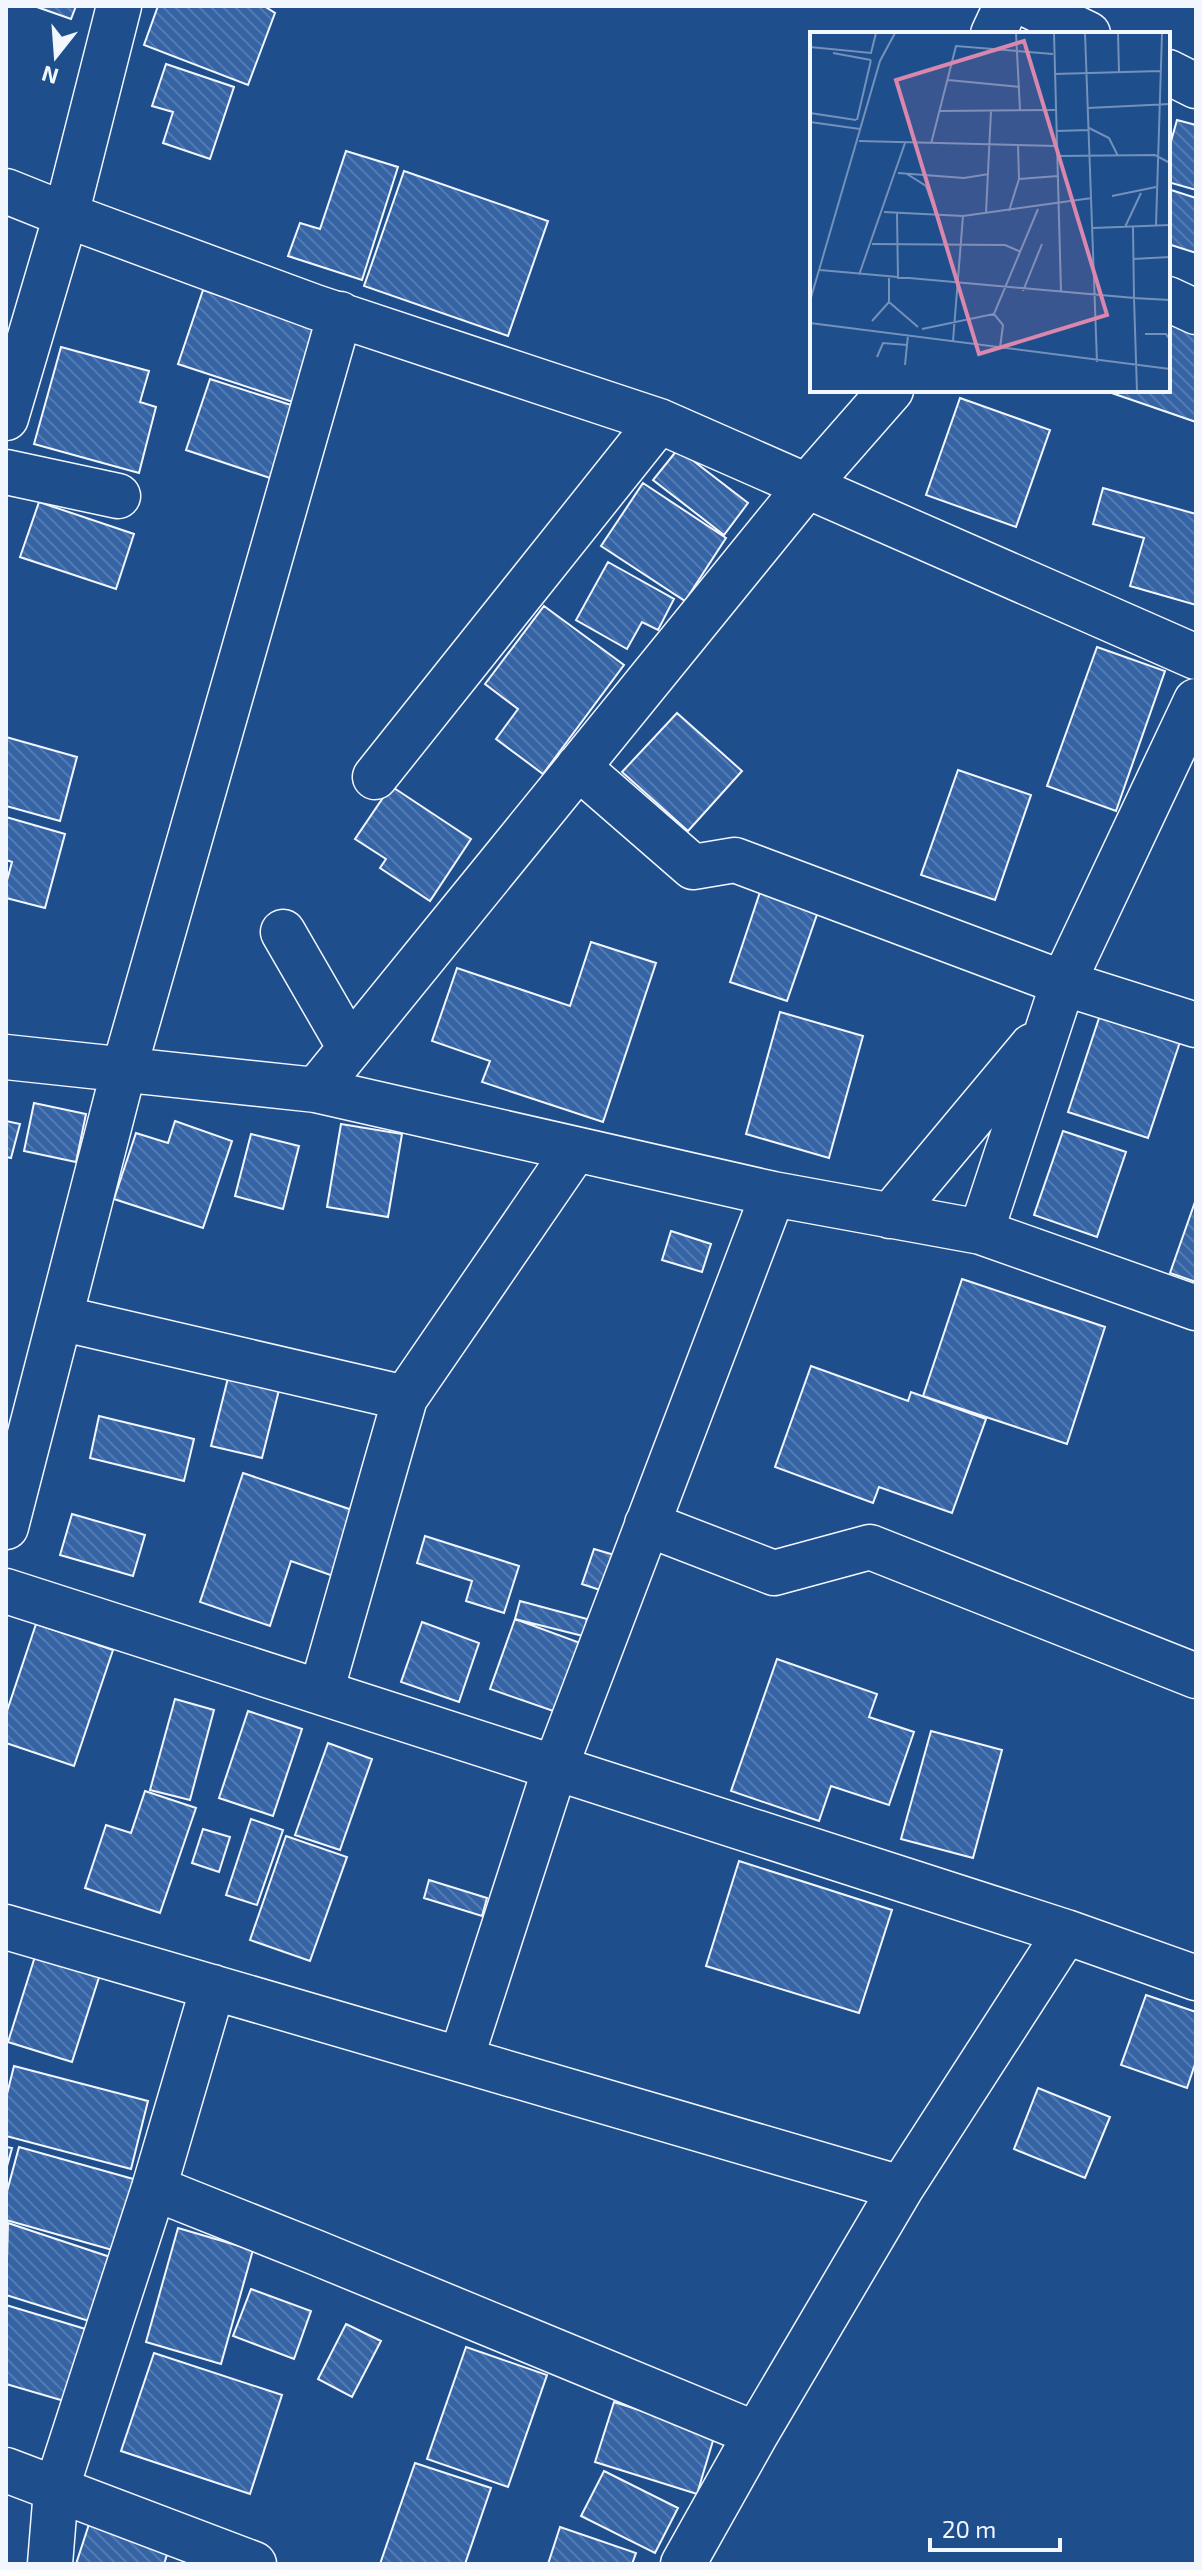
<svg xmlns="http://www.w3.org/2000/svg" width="1202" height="2570" font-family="'Exo 2',sans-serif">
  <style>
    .building { fill: url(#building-back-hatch); stroke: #f2f6ff; stroke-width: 2 }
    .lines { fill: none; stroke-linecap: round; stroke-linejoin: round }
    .minor-casing { stroke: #f2f6ff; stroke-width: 47 }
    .minor { stroke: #1f4e8c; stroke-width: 44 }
    .inset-road { fill: none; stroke: #7391ba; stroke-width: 2 }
    .view { fill: #da87ad; fill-opacity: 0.15; stroke: #da87ad; stroke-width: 4 }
    .inset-edge { fill: none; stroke: #f2f6ff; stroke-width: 4 }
  </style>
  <defs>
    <pattern id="building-back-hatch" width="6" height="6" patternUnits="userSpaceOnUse" patternTransform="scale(2)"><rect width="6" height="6" fill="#3563a3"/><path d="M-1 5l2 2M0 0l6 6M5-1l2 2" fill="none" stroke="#537ab1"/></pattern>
  </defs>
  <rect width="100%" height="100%" fill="#1f4e8c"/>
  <path class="building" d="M34 6H76L71 19Z
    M158 6H264L275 13 248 85 144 45Z
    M166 64 234 87 210 159 163 143 173 112 152 106Z
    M1177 120 1196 125V190L1168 182V152Z
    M346 151 398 167 362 280 288 256 300 223 320 229Z
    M404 171 548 221 508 336 364 286Z
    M1168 189 1196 198V253L1168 244Z
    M203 290 323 330 299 404 178 364Z
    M1168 319 1196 328V422L1103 390H1168Z
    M61 347 149 371 140 402 156 407 139 473 34 444Z
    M210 379 297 407 273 479 186 450Z
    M960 398 1050 430 1016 527 926 495Z
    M678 449 748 503 724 535 653 480Z
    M643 483 726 538 685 601 601 546Z
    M1103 488 1196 514V605L1130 586 1144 538 1093 524Z
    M39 502 134 534 116 589 20 557Z
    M608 562 674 599 658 630 642 622 627 649 576 620Z
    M544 606 624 665 543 774 496 739 518 709 485 684Z
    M1097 647 1165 671 1116 811 1047 786Z
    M677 713 742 771 688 831 622 772Z
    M6 737 77 757 60 821 6 806Z
    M958 770 1031 795 995 900 921 875Z
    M391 786 471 839 430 901 380 868 386 859 355 839Z
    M6 817 65 834 45 908 6 898V884L12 862 6 860Z
    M764 880 822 900 787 1001 730 982Z
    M591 942 656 963 603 1122 482 1082 490 1061 432 1041 457 968 570 1006Z
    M1105 1000 1185 1027 1148 1138 1068 1112Z
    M780 1012 863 1036 829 1158 746 1134Z
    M34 1103 86 1114 76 1162 24 1151Z
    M6 1121 20 1124 11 1158 6 1157Z
    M175 1121 232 1141 203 1228 114 1199 136 1133 168 1143Z
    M341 1124 402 1134 388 1217 327 1207Z
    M1063 1131 1126 1152 1097 1237 1034 1215Z
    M251 1134 299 1146 283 1209 235 1196Z
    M1196 1199V1282L1170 1273Z
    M671 1231 711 1244 702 1272 662 1260Z
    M962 1279 1105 1327 1067 1444 923 1396Z
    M811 1366 908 1401 911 1392 986 1419 952 1513 879 1487 873 1503 775 1467Z
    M230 1370 281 1382 262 1458 211 1446Z
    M99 1416 194 1439 184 1481 90 1458Z
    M243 1473 358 1512 336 1577 291 1561 270 1626 200 1602Z
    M72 1514 145 1535 133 1576 60 1555Z
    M425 1536 519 1566 504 1613 466 1601 472 1581 417 1563Z
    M594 1549 621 1557 609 1593 582 1584Z
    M520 1601 587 1619 583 1636 515 1619Z
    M515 1619 583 1644 559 1713 490 1689Z
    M422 1622 479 1643 459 1702 401 1682Z
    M36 1624 113 1650 74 1766 6 1743V1714Z
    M777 1659 877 1694 869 1717 914 1732 889 1805 831 1786 819 1821 731 1791Z
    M175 1699 214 1710 190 1800 150 1790Z
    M248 1711 302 1729 273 1816 219 1798Z
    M931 1731 1002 1750 973 1858 901 1839Z
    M328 1743 372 1759 340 1850 295 1835Z
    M145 1791 196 1808 160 1913 85 1888 106 1825 131 1833Z
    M251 1819 283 1830 257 1905 226 1895Z
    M203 1829 230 1837 219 1872 192 1863Z
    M286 1836 347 1857 310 1961 250 1940Z
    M739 1861 892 1910 859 2013 706 1966Z
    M429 1880 487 1898 482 1916 424 1898Z
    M38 1947 102 1968 72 2062 8 2042Z
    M1146 1995 1196 2012V2061L1187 2088 1121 2065Z
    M14 2066 148 2101 131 2169 6 2136V2098Z
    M1038 2088 1110 2117 1085 2178 1014 2149Z
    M6 2147 12 2148 6 2170Z
    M19 2147 144 2182 123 2253 6 2220V2195Z
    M8 2223 110 2257 89 2321 6 2295Z
    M178 2228 253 2250 221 2364 146 2342Z
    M251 2289 311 2311 294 2359 233 2336Z
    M6 2305 92 2331 71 2403 6 2384Z
    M346 2324 381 2341 352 2397 318 2379Z
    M466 2347 547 2375 508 2487 427 2459Z
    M154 2353 282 2395 250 2494 121 2451Z
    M614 2402 715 2434 697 2494 595 2462Z
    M415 2463 491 2488 465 2564H380Z
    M604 2471 678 2508 655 2553 581 2516Z
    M93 2512 172 2539 164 2564H76Z
    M560 2527 636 2553 632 2564H548Z"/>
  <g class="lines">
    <defs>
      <path id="minor" d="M1030 6 1088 34
        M993 34 1006 6
        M1168 72 1196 86
        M6 191 66 215 315 307 659 421 1196 657
        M1168 299 1196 312
        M6 418 66 215 119 6
        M6 472 118 496
        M578 767 693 867 735 860 1063 983 1196 1025
        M375 777 659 421
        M283 932 350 1048
        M6 1057 316 1090 773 1194 981 1232 1196 1308
        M316 1090 806 487 891 390
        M890 1216 1032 1046
        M981 1232 1063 983 1196 701
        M60 1318 405 1398
        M647 1524 774 1573 870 1547 1196 1676
        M6 1527 124 1069 340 314
        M6 1591 1066 1932 1196 1978
        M321 1692 405 1398 575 1150
        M6 1927 901 2188
        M461 2059 555 1768 773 1194
        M154 2188 317 2253 756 2434
        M6 2470 254 2564
        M50 2564 56 2490 154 2188 213 1987
        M683 2564 756 2434 901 2188 1066 1932"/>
    </defs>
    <use href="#minor" class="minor-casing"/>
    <use href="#minor" class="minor"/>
  </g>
  <g transform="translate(810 32)">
    <rect width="360" height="360" fill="#1f4e8c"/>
    <path class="inset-road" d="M206 1 210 78M244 1 251 260M275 1 287 330M308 1 309 40M0 15 61 21 66 1M23 21 61 28M244 42 350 39M138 48 210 55M278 76 360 72M130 79 245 78M0 81 46 88M47 88 61 28M0 90 50 97M279 96 299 106 308 124M246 99 279 98M49 109 247 114M121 112 146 14 243 22M247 124 345 123 360 131M88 141 154 146 179 142M97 142 116 154 126 182M209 147 248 144M302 164 346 155M199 179 209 147 208 113M74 180 153 184 282 166M87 181 88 247M176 181 181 79M346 194 352 1M315 195 331 161M323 195 324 266 360 268M283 196 360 193M62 212 195 213 211 220M323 227 360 225M10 238 324 266 327 359M49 243 95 111M213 259 232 212M0 269 70 29 85 1M79 270 108 295M184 282 193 293 190 316M62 289 79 270V246M0 291 360 337M112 297 184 282 228 177M335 302H356L360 308M143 309 153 184M67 325 73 311 97 313M95 333 98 303"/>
    <path class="view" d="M214 9 297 283 169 322 86 48Z"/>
    <rect width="360" height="360" class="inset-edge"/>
  </g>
  <rect width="1202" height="2570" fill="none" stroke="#f2f6ff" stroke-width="16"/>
  <g transform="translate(56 56) rotate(197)" stroke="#1f4e8c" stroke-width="6" paint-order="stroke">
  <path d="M0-6L14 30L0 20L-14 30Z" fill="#f2f6ff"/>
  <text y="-12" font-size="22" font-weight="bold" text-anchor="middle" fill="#f2f6ff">N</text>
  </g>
  <path d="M930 2538v12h130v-12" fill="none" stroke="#f2f6ff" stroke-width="4"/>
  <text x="942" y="2538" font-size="24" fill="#f2f6ff" stroke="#1f4e8c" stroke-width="6" paint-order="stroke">20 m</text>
</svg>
